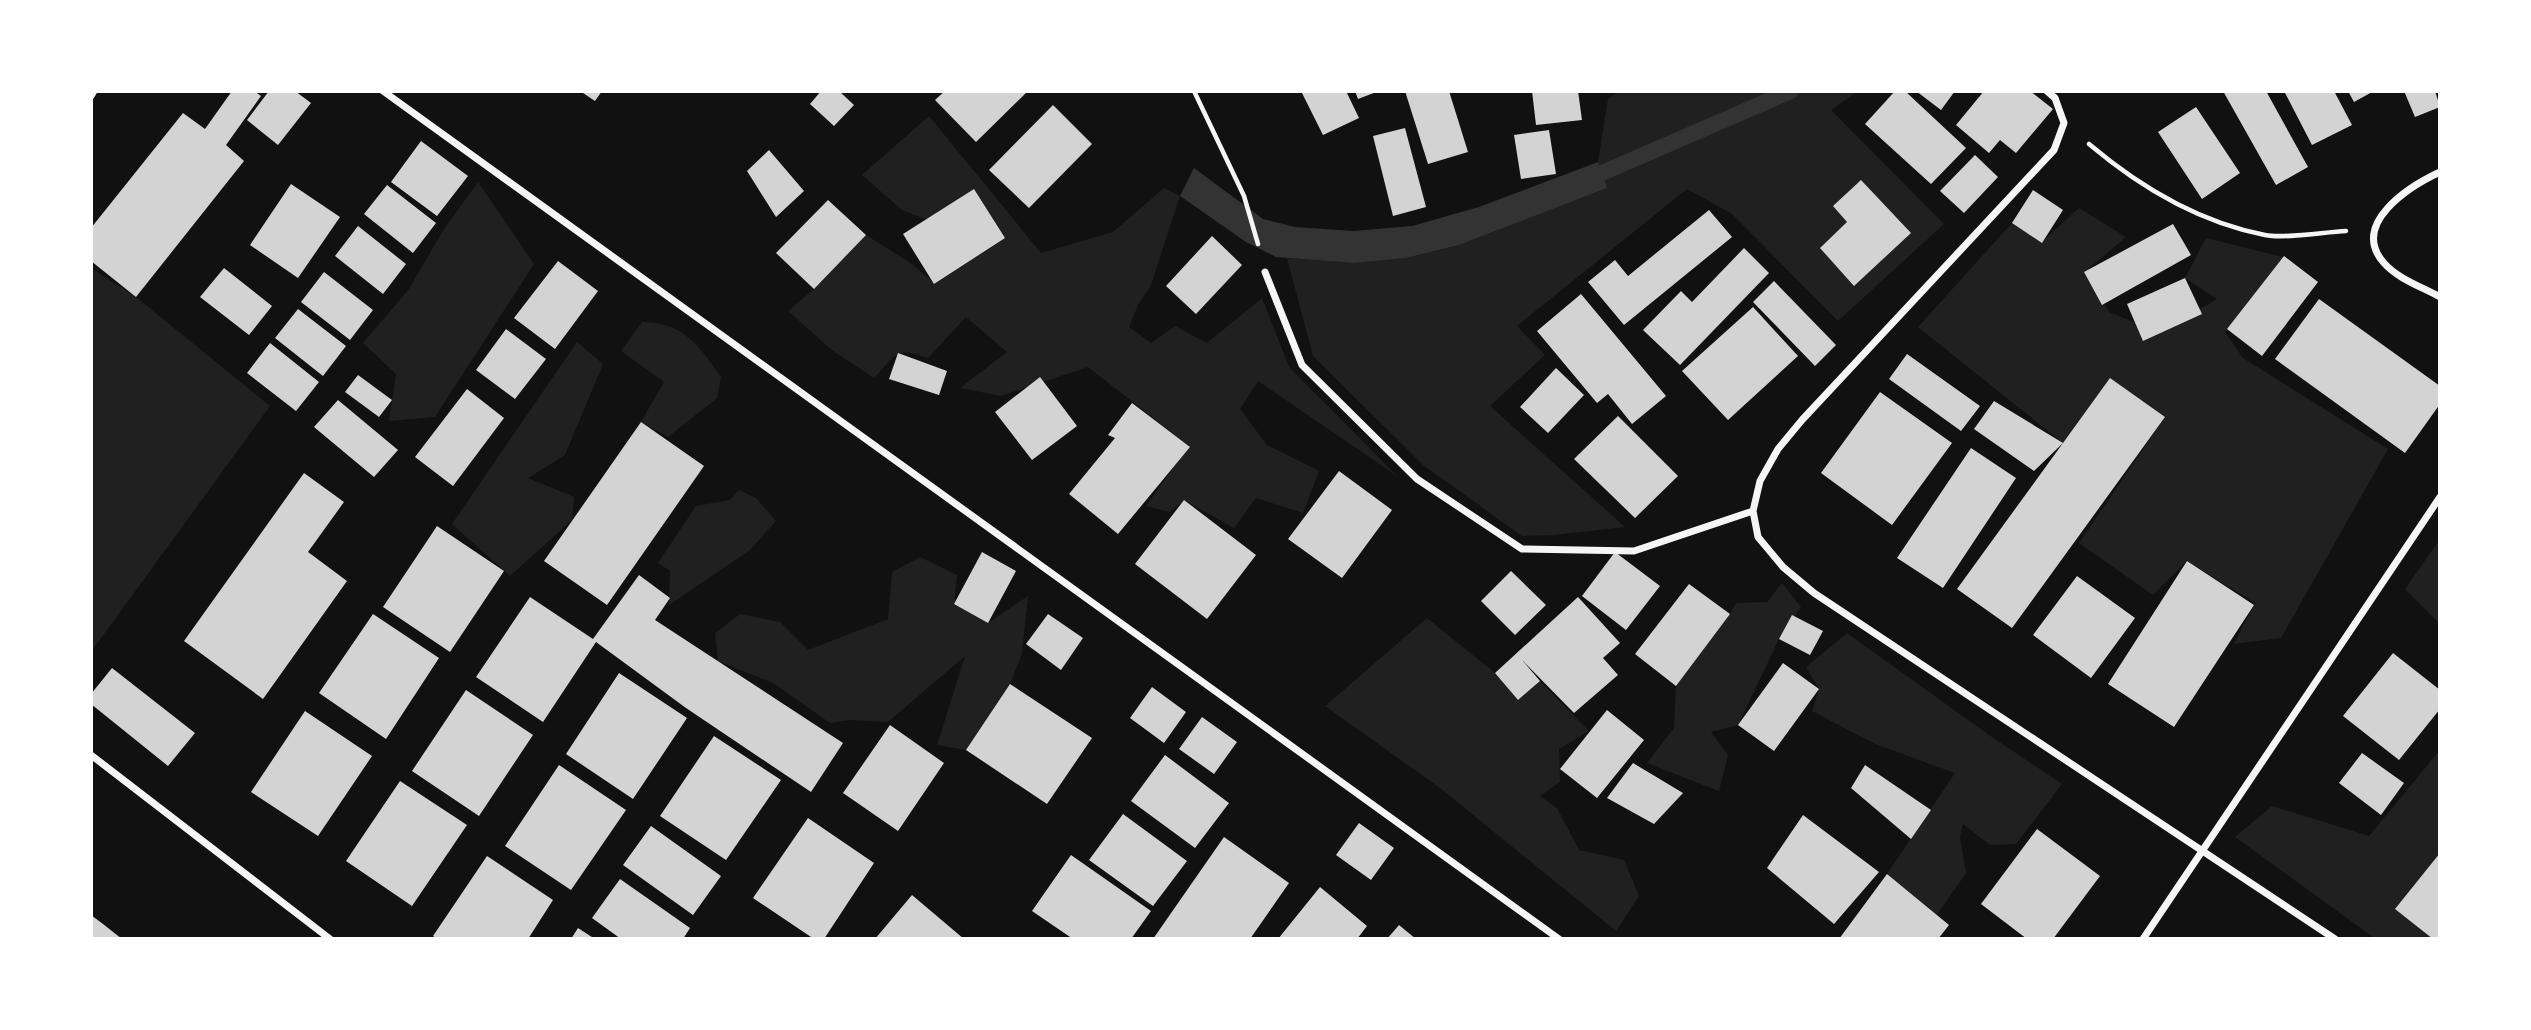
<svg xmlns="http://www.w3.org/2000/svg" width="2531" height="1030" font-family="'Roboto Condensed',sans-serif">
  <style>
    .green { fill: #202020 }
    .water { fill: #333 }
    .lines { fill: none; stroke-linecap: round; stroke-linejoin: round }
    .stream { stroke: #333; stroke-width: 16 }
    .building { fill: #d3d3d3 }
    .path { stroke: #f5f5f5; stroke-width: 4.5 }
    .minor { stroke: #f5f5f5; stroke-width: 7 }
  </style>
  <rect width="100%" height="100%" fill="#111"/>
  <path class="green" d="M1619 91H1858L1831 110 1944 224 1838 321 1732 214 1687 189 1517 326 1545 355 1490 406 1625 527 1554 535 1522 536 1423 465 1313 356 1287 258 1354 263 1406 258 1459 245 1606 188 1598 162 1608 99Z
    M929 116 1041 253 1113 232 1164 188 1180 196 1151 285 1138 305 1129 327 1151 343 1175 326 1207 343 1262 298 1289 367 1397 476 1258 381 1240 409 1267 445 1319 471 1303 513 1256 498 1234 528 1184 500 1170 512 1146 506 1189 446 1088 367 1001 396 960 388 1007 352 966 317 928 358C895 346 896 355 874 378L833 351 788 311 814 289 866 235 912 264 935 284 1005 238 974 189 930 221 902 210 862 175Z
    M478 182 534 264 435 417 389 421 396 374 363 343 409 289 444 229Z
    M2079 208 2126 237 2085 272 2109 312 2160 333 2217 299 2185 278 2206 238 2286 258 2225 332 2243 358 2388 449 2281 638 2234 644 2255 603 2187 561 2153 595 2079 543 2165 417 2063 443 1918 327 2012 223 2042 242Z
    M91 268 136 297 270 406 91 652Z
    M642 322C685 323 698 345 721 377L717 398 668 437 641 422 664 382 621 351Z
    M577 342 603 364 565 455 528 478 574 497 572 520 510 576 452 524Z
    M739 490 756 498 776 521 750 550 669 605 670 571 658 563 696 506 730 500Z
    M2440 539V624L2405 589Z
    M920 557 957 575 954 604 988 623 1028 596 1022 654 1010 684 966 750 937 745 965 656 888 722 850 720 830 723 773 683 718 661 715 633 740 614 780 622 808 650 888 619 892 572Z
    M1782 583 1801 607 1779 639 1738 725 1711 732 1728 755 1719 791 1647 763 1674 728 1676 686 1730 614 1736 603 1767 602Z
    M1427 618 1495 673 1518 700 1540 681 1589 731 1559 749 1560 782 1540 796 1557 808 1579 850 1624 860 1639 896 1616 931 1440 788 1325 706Z
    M1847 633 1989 735 2062 784 2016 844 1990 845 1963 824 1960 837 1966 873 1937 915 1887 874 1955 773 1875 744 1812 711 1819 689 1806 667Z
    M2440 750V939H2376L2235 837 2272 806 2369 836Z"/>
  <path class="water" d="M1598 162 1607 188 1459 245 1406 258 1354 263 1276 257 1246 242 1180 196 1194 168 1263 219 1295 227 1353 231 1412 226 1479 207Z"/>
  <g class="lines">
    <path class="stream" d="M1581 182 1791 91"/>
  </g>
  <path class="building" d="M232 91H254L261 96 226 145 244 161 136 297 91 261V228L183 113 205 129Z
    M269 91H295L311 103 278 145 247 120Z
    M580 91H602L595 101Z
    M821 91H839L854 105 834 126 810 104Z
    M945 91H1028L976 142 935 100Z
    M1301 91H1346L1359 118 1323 135Z
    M1355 91H1379L1358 99Z
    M1405 91H1449L1468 152 1428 164Z
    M1532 91H1578L1582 120 1536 125Z
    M1895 91H1905L1966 148 1931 184 1865 124Z
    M1916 91H1955L1941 110Z
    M1984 91H2030L2053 109 2016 153 2000 140 1989 153 1956 125Z
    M2223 91H2266L2308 167 2276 185Z
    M2284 91H2334L2352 125 2312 145Z
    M2348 91H2374L2354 102Z
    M2404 91H2435L2440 107 2415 117Z
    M1053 105 1092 144 1029 208 989 170Z
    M2196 107 2240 173 2202 199 2158 132Z
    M1405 128 1426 207 1393 216 1373 136Z
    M1549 130 1556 174 1521 179 1514 135Z
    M421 141 468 176 437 216 391 182Z
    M769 150 804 191 776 217 747 171Z
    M1975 155 1998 177 1964 213 1940 191Z
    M1861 180 1911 233 1854 286 1820 248 1847 222 1833 206Z
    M291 184 340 217 298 278 250 245Z
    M387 185 436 223 413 253 364 214Z
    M974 189 1005 238 934 284 903 234Z
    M2033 190 2063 210 2042 243 2012 223Z
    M828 200 866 235 814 289 776 253Z
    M1709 210 1732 237 1624 325 1588 282 1615 260 1628 276Z
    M2173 224 2191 255 2102 305 2084 272Z
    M358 226 406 264 383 294 335 256Z
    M1212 236 1242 265 1196 314 1166 286Z
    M1744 248 1769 273 1680 365 1643 330 1681 291 1692 302Z
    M2284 256 2318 282 2262 356 2227 329Z
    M558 261 598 291 555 349 514 318Z
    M224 268 272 306 249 335 200 297Z
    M324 272 373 310 350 340 301 302Z
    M2185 278 2202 314 2143 341 2127 304Z
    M1774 281 1836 345 1815 366 1753 302Z
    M1581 294 1666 396 1632 424 1608 394 1597 403 1537 331Z
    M2319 299 2440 386V404L2405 453 2275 359Z
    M1753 307 1798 356 1728 420 1682 371Z
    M298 309 346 346 323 376 275 338Z
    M506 329 546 359 515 399 476 370Z
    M270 343 319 382 296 411 247 373Z
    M898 353 947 371 939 395 889 379Z
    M1907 354 1980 406 1961 431 1889 379Z
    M1556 368 1584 395 1548 433 1520 407Z
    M358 375 392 400 379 417 345 392Z
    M1040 377 1077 426 1032 460 995 412Z
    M2110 378 2165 417 2012 628 1957 589 2063 443 2034 471 1974 429 1994 401 2063 443Z
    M467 389 504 418 453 486 415 457Z
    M1880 392 1952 443 1892 525 1821 473Z
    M338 400 398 450 374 477 314 427Z
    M1132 403 1190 447 1118 534 1069 494 1115 438 1108 435Z
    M1618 416 1678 476 1635 518 1574 459Z
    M641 422 704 466 607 605 544 561Z
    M1971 448 2016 478 1943 588 1897 558Z
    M1339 471 1392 510 1342 578 1288 539Z
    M304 473 344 502 308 552 347 581 263 699 184 641Z
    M1184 500 1256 555 1207 619 1135 564Z
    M437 526 504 571 450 652 383 607Z
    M982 552 1016 571 988 623 954 604Z
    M1615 552 1660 586 1626 630 1582 596Z
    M2187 561 2254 605 2174 727 2108 684Z
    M1511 571 1546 605 1515 635 1481 601Z
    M639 575 670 598 655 620 843 743 811 792 686 708 596 642 543 722 476 677 530 597 593 639Z
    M2077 576 2135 618 2091 678 2033 635Z
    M1689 584 1730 614 1676 686 1635 654Z
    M1578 597 1620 643 1603 658 1618 675 1574 713 1522 660 1540 681 1518 700 1495 673Z
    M373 614 439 658 386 739 319 693Z
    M1048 614 1083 638 1061 670 1026 644Z
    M1792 615 1823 631 1810 655 1779 639Z
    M2393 653 2440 690V709L2399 760 2343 716Z
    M1783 663 1819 689 1774 751 1738 725Z
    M112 668 195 733 168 766 91 704V694Z
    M619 673 687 718 633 799 566 754Z
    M1010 684 1092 738 1047 804 966 750Z
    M1152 687 1186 712 1164 743 1130 718Z
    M466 690 533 735 479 816 412 771Z
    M1607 710 1644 740 1597 798 1560 769Z
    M305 711 372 756 318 836 251 792Z
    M1202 717 1237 742 1214 774 1179 749Z
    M890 725 944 763 898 831 843 793Z
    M714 736 781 780 726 860 660 816Z
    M2362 753 2404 783 2381 815 2339 783Z
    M1165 755 1229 803 1195 848 1131 801Z
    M1633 763 1683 793 1654 824 1607 798Z
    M559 765 626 810 571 890 505 846Z
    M1865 765 1931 810 1911 839 1851 788Z
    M400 781 467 825 412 906 346 861Z
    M1123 814 1187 861 1153 906 1089 860Z
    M1803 815 1879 872 1834 924 1767 868Z
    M808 818 874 863 824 939H814L753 898Z
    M1359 823 1394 848 1371 880 1336 855Z
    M651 826 721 876 693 915 623 865Z
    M2037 829 2100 876 2053 939H2027L1981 904Z
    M1224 837 1289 883 1250 939H1153Z
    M2440 853V939H2433L2395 909Z
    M1071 855 1151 911 1131 939H1073L1032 911Z
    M487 856 553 900 528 939H437L433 936Z
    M1887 874 1949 925 1938 939H1839Z
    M620 879 690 928 683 939H621L592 918Z
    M1320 887 1367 926 1357 939H1278Z
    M912 895 964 939H875Z
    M91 915 103 924 122 939H91Z
    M1399 925 1416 939H1387Z
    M578 928 595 939H571Z"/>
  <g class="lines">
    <path class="path" d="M1194 91 1244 196 1258 244
      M2089 144C2141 188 2198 222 2265 235 2286 239 2324 232 2346 231"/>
    <path class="minor" d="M383 91 1559 939
      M2047 91 2055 98 2064 123 2054 150 1802 420 1778 449 1760 481 1753 511 1758 537 1783 567 1814 593 2335 939
      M91 96 94 91
      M2440 172C2410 186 2349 224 2384 263 2398 279 2422 287 2440 297
      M1265 272 1302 365 1417 479 1522 549 1634 551 1753 511
      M91 755 330 939
      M2143 939 2440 497"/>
  </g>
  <rect width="2531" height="1030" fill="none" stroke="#ffffff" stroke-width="186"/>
</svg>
